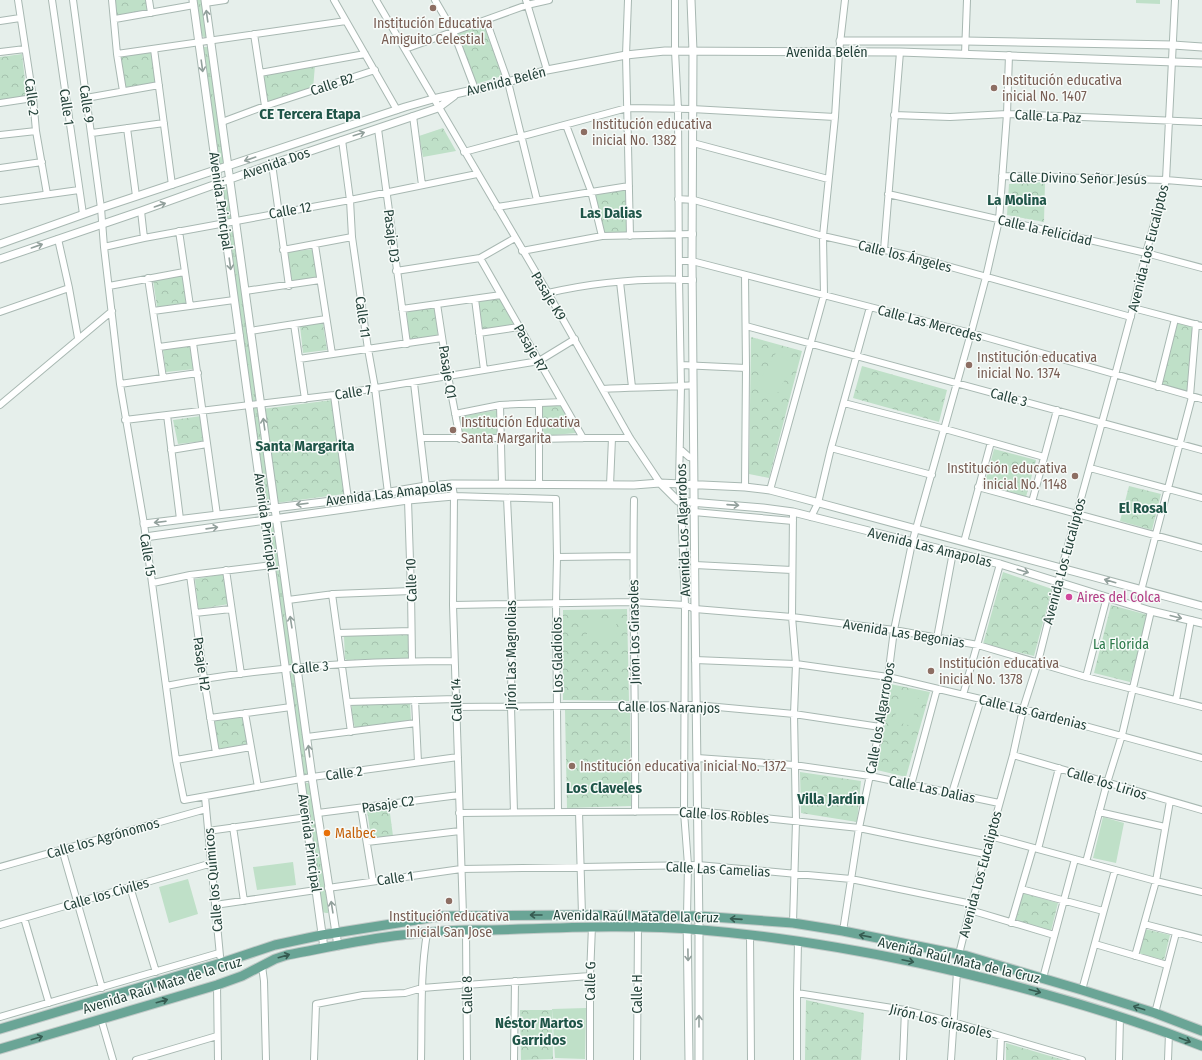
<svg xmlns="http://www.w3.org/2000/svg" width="1202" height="1060" font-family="'Fira Sans Condensed',sans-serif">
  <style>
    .grass { fill: url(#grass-tufts) }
    .park { fill: url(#park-crowns) }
    .pitch { fill: #bfe0c8 }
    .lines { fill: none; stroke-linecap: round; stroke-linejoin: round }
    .minor-casing { stroke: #a8b8b2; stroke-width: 8 }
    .tertiary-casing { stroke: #a8b8b2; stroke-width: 9 }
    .primary-casing { stroke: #c2cac8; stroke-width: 11 }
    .minor { stroke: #fff; stroke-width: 6 }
    .tertiary { stroke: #fff; stroke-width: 7 }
    .primary { stroke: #6aa596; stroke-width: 9 }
    .oneway { stroke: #92a09c }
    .oneway2 { stroke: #365b51 }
    .education-dot { fill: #8d6e63; stroke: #f7fbf9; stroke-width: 1.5 }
    .hotel-dot { fill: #d1479c; stroke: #f7fbf9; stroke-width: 1.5 }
    .food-dot { fill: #e8710a; stroke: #f7fbf9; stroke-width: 1.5 }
    .labels { text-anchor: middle; stroke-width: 3; stroke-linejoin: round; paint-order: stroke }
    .education-label { font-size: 14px; fill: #785e54; stroke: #f7fbf9; text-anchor: start }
    .street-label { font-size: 14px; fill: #24423a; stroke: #f7fbf9 }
    .hotel-label { font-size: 14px; fill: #b23c85; stroke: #f7fbf9; text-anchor: start }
    .park-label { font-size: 14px; fill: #2d7a4b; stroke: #f7fbf9 }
    .food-label { font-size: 14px; fill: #c56008; stroke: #f7fbf9; text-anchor: start }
    .neighbourhood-label { font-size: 15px; font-weight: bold; fill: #1f5548; stroke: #f7fbf9 }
  </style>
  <defs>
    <pattern id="grass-tufts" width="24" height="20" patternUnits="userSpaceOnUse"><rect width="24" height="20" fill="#bfe0c8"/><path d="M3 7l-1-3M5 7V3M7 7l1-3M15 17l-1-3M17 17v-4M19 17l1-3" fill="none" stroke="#a4c1ad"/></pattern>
    <pattern id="park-crowns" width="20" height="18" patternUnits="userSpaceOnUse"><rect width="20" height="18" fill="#bfe0c8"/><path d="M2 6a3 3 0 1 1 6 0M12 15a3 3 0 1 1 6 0" fill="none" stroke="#a4c1ad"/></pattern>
  </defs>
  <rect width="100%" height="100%" fill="#e6efeb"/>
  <path class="grass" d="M196 0H202L207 36 205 38 201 35Z
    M204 47H207L209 49 224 165 219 164 202 49Z
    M225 185 228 187 232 218 231 220 226 219 222 186Z
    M228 228 233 229 257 401 255 402 252 400 227 229Z
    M254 407 258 408 272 503 269 504 266 503 253 409Z
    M271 523H274L294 665 289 666 269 526Z
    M292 672 295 673 308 774 303 775 289 674Z
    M306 783H308L311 785 328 910V913H326L322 912 304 785Z"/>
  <path class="park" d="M113 0H146L148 12 115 17Z
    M484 25 502 76 476 84 457 34Z
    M152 50 157 84 124 89 119 56Z
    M22 54 27 98 0 102V57Z
    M315 65 313 89 266 105 261 73Z
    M443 128 456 151 423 157 419 136Z
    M1045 182 1044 222 1007 215 1009 184Z
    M625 190 628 233H603L595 195Z
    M314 249 318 277 317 279 291 281 288 252Z
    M182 275 186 303 157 307 153 280Z
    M500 297 514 323V325L482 330 478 302 480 300Z
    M435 306 438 337 411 339 409 338 407 313 409 310Z
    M1177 322 1193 327 1187 393 1159 385Z
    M323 323 327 350 303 353 300 326Z
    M751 337 802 351 769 478 749 474Z
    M192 346 195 369 166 372 163 350Z
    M862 366 947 390 939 422 853 398Z
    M332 400 344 494 276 503 262 409Z
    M562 405 576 433 543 436 542 434V406Z
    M497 410 498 436H462L458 417Z
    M201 416 204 441 178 444 173 420Z
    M994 449 1036 460 1026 497 984 486Z
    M1129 486 1161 494 1152 530 1120 521Z
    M1003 572 1052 589 1034 656 983 644Z
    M224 574 229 604 199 609 198 607 195 579Z
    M1111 605 1148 615 1130 682 1094 673Z
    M627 609 629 701 563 700V610Z
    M410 635 409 658 347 660 345 659 344 637 345 636Z
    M890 684 930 692 906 777 877 770Z
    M410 703 411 720 355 728 352 716V705Z
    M630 709 631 806 567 808 565 710Z
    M243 716 248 744 218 749 213 719Z
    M800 772 861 781 857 822 801 813Z
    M389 806 393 836 373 839 371 838 367 810Z
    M1023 893 1058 903 1051 931 1015 921Z
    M1145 929 1170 935 1164 960 1138 953Z
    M806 1000 864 1013 861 1060H805Z
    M520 1010H552L553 1059 521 1060Z
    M1006 1043 1064 1060H1006Z"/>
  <path class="pitch" d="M1136 0H1160V4L1136 3Z
    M776 353 794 364 775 397 756 386Z
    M587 619H616L617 639H587Z
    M901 690 919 694 911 726 894 721Z
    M1103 817 1124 823 1116 863 1093 858Z
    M293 862 296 885 257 890 253 867Z
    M188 879 198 914 169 923 159 887Z
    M586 1008 585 1059 555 1058 552 1009Z"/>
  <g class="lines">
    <defs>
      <path id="minor" d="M18 0 33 98 36 131 47 194
        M52 0 83 214
        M73 0 101 208 104 247 120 384 144 524 176 760 184 800 312 777 458 757
        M112 0 117 54 123 91
        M149 0 151 13
        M334 0 397 110
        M376 0 548 293 630 438 660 483
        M435 0 453 31 475 89
        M526 0 547 70
        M628 0 626 55 630 236
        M675 0V51L678 109 679 279 681 386 679 484 681 501 685 605 684 812 688 865 687 916
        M205 3 225 0
        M115 19 194 5
        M486 20 508 82 537 200
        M0 21 20 18
        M254 34 265 106
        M154 49 172 185
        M405 49 527 5 549 0
        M0 52 25 49
        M117 54 346 21
        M965 54 967 0
        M260 73 365 54
        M86 98 159 85
        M0 103 33 98
        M894 115 950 117 1007 114 1202 122
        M413 116 422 185
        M222 122 265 106 375 70
        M566 125 591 191 602 236
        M127 128 136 196
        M378 129 407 344
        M92 133 164 123
        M0 135 36 131
        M342 140 350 200 352 237 368 349 375 388 388 493
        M693 143 828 179
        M464 152 627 108 692 109 835 117
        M272 164 289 286
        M0 168 42 162
        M1002 176 1166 180 1202 183
        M888 194 1146 253 1202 268
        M678 199 694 200 823 236 911 256 1131 317
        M0 201 79 190
        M497 207 629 186
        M141 211 144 238
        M179 231 190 306
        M58 239 69 288 78 338
        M315 245 332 354
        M104 247 144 238 350 200 477 174
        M283 250 352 237
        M884 250 900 52
        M522 251 602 236 693 234
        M480 258 583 438
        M679 261H692L971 333 1202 399
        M396 271 480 258 515 238
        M148 278 163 378
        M620 282 632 387
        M109 286 184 272
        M245 291 320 280
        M548 293C595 282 645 278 693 280
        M475 299 484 370
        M437 304 448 376 460 439
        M1133 308 1202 326
        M402 309 501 295
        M153 311 234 300
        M0 312 69 288
        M294 324 305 399
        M746 326 1202 450
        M250 331 326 319
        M479 333 519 327
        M193 343 217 515
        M159 347 240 336
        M299 359 442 338
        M681 365 746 368
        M414 383 426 486
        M120 384 198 373
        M1158 387 1175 319
        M603 389C633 387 663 388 693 385
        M334 395 348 499
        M1190 396 1196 324
        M539 403V484
        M844 403 945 429 1044 457
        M0 405 112 311
        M500 405 502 484
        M455 414 500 405 562 402
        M167 415 180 519
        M125 420 334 395 539 361 575 339
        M421 438H501
        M539 439 583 438H630
        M831 448 932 475
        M680 449 689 457 694 458
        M171 450 207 444
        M1090 468 1202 498
        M452 484 454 496 453 605 463 915
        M610 485 612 438
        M745 487 746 368 745 275
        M978 487 1202 548
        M770 490 824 295 823 236 835 117 839 52 845 0
        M454 496 556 499 557 557 556 603 558 812
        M507 498 512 604 511 707 514 812
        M408 500 411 591 412 661
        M634 500C632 604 636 708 635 812
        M1032 502 1057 410
        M694 512 793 521
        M811 517 818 503 831 448 870 307
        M964 542 991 442
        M557 557 633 556
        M695 565 792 570
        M226 570 241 674
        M190 575 204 679 216 753
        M153 583 190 575 272 565
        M332 594 351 732
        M288 600 334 594 411 591
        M453 605 633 602 685 605 695 609 792 617 894 630 978 645 1086 677 1202 707
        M1137 606 1192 397
        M195 613 231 609
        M338 633 411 631
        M937 638 953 552
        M695 660 796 664 888 677 1023 709 1202 758
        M1086 677 1107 597
        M166 686C261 667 358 661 454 661
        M963 695 1000 564
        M415 700 418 762
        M1176 700 1191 620
        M347 702 456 699
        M456 707 696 705 794 714 880 727
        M245 713 258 787
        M210 718 291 707
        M307 737 416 723
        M1013 755 1202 810
        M697 758 794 765 870 776 999 803
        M176 760 251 747
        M911 785 937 689
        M952 793 981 699
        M205 797 220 956
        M361 808 373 881
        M579 812 582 915
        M1099 812 1165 827
        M318 813 459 795
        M459 813 697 811 859 828 985 854
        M233 827 244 901
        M208 831 307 817
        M990 836 1156 881 1202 892
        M367 842 460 831
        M62 849 102 988
        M1038 849 1059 768
        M1086 862 1107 783 1122 735 1151 611
        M0 867 206 809
        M130 887 156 972
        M328 888 461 869 698 865 851 879 972 904
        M1021 889 1103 911
        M215 905 316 890
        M970 910 1054 935
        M24 918 49 1003
        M793 923 796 821 794 714 796 664 792 617 793 512
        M1011 923 1033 848
        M1144 924 1202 939
        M0 925 212 863
        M466 930 467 1060
        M843 931 859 828 880 727 888 677 894 630 912 543 971 333 986 277 999 220 1007 114 1009 55
        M750 935 751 1060
        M1095 944 1167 965
        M959 954 970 910 1013 755 1023 709 1038 662 1058 582 1115 375 1133 308 1146 253 1166 180 1175 0
        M1135 956 1156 881 1170 801
        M262 966 264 981 266 1060
        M1043 978 1075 859
        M217 985 218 1060
        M466 985 590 976
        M1082 990 1115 870
        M797 993 905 1010 953 1022 1082 1060
        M1155 1013 1176 933
        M0 1017 219 953
        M101 1019 113 1060
        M136 1060 217 1036
        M314 1060 316 1004 363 995 405 993 422 988 460 985
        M421 1060C422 1018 420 975 427 933
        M514 1060 515 981
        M590 1060V976L592 926
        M637 1060 638 927
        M797 1060V993L798 941
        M903 1060 905 1010
        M951 1060 957 972
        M1000 1060 1001 1037
        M1119 1060 1120 1017
        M1168 1060 1169 1033"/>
      <path id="tertiary" d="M193 0 324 948
        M205 0 312 777 338 946
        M691 0 693 51 692 261 695 609 699 930V1060
        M840 41H965L1173 45 1202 47
        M0 244 101 208 405 107 433 99 508 82 547 70 626 55 665 51 900 52 1202 63
        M0 259 141 211 272 164 438 108 454 96
        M660 483 678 501 763 508 793 512 1000 564 1151 611 1202 623
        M144 524 348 499 426 486 452 484 634 485 660 483 745 487 770 490 797 497 1202 606
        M145 537 408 500 454 496
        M687 916 689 1060"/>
      <path id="primary" d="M0 1029 221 963 275 945 322 935 442 916 582 915 699 916 793 923 843 931 967 956 1082 990 1155 1013 1202 1031
        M0 1049 217 985 242 976 275 959 287 955C325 948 364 939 402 935 424 933 446 930 468 930 485 930 502 930 519 929 580 927 641 925 702 930 775 936 847 948 919 963 1015 984 1110 1010 1202 1046"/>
    </defs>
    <use href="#minor" class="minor-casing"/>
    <use href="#tertiary" class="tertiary-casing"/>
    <use href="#primary" class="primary-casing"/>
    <use href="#minor" class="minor"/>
    <use href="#tertiary" class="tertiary"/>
    <use href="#primary" class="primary"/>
  </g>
  <defs><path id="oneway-shaft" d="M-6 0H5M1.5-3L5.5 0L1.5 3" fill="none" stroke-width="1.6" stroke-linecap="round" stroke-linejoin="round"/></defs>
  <g class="oneway">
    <use href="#oneway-shaft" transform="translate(207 16) rotate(-98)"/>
    <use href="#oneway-shaft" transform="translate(202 66) rotate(82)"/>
    <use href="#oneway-shaft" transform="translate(359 134) rotate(-17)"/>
    <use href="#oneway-shaft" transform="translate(250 159) rotate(161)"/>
    <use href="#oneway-shaft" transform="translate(160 205) rotate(-19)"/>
    <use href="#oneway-shaft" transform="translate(37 246) rotate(-19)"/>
    <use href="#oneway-shaft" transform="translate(230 264) rotate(82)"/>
    <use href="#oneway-shaft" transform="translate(264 424) rotate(-98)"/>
    <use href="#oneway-shaft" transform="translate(302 504) rotate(173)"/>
    <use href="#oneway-shaft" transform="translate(733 505) rotate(4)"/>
    <use href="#oneway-shaft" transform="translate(160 522) rotate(173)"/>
    <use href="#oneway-shaft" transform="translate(212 528) rotate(-8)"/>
    <use href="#oneway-shaft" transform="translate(1023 571) rotate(17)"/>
    <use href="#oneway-shaft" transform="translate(1110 581) rotate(-164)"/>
    <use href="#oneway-shaft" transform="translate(1176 617) rotate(14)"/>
    <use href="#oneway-shaft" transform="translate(291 622) rotate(-99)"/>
    <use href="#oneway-shaft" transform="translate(309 751) rotate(-97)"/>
    <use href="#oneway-shaft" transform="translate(332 907) rotate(-99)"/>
    <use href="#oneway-shaft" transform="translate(688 955) rotate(89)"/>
    <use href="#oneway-shaft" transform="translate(699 1021) rotate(-90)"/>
  </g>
  <g class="oneway2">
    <use href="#oneway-shaft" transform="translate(536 915) rotate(180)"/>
    <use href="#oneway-shaft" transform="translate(736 919) rotate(-176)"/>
    <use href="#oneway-shaft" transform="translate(865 936) rotate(-169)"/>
    <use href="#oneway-shaft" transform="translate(284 956) rotate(-16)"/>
    <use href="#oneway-shaft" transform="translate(908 961) rotate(12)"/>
    <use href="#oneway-shaft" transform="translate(1035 991) rotate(15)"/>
    <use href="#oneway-shaft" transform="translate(162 1001) rotate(-16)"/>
    <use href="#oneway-shaft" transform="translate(1139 1008) rotate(-162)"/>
    <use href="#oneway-shaft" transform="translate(37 1038) rotate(-17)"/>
    <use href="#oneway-shaft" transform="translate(1185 1040) rotate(21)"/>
  </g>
  <g class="education-dot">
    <circle cx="433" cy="8" r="4"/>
    <circle cx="994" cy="88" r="4"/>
    <circle cx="584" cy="132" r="4"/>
    <circle cx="969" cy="365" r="4"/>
    <circle cx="453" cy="430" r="4"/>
    <circle cx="1075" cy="476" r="4"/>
    <circle cx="931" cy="671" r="4"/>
    <circle cx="572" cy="766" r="4"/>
    <circle cx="449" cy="901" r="4"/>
  </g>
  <circle class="hotel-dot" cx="1069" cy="597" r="4"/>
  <circle class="food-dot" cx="327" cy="833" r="4"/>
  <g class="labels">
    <g class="education-label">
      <text x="433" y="28" text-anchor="middle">Institución Educativa<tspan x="433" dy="16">Amiguito Celestial</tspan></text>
      <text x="1002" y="85">Institución educativa<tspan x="1002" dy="16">inicial No. 1407</tspan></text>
      <text x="592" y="129">Institución educativa<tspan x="592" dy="16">inicial No. 1382</tspan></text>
      <text x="977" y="362">Institución educativa<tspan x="977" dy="16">inicial No. 1374</tspan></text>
      <text x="461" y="427">Institución Educativa<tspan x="461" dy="16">Santa Margarita</tspan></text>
      <text x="1067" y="473" text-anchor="end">Institución educativa<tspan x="1067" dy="16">inicial No. 1148</tspan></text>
      <text x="939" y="668">Institución educativa<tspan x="939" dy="16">inicial No. 1378</tspan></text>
      <text x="580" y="771">Institución educativa inicial No. 1372</text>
      <text x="449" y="921" text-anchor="middle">Institución educativa<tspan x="449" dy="16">inicial San Jose</tspan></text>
    </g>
    <g class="street-label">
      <text x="827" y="57">Avenida Belén</text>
      <text transform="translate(506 81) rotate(-14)" y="5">Avenida Belén</text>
      <text transform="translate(332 84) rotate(-18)" y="5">Calle B2</text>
      <text transform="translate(32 97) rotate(83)" y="5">Calle 2</text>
      <text transform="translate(87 104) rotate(82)" y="5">Calle 9</text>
      <text transform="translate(67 107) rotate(82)" y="5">Calle 1</text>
      <text transform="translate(1048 116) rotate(3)" y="5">Calle La Paz</text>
      <text transform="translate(276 163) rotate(-19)" y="5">Avenida Dos</text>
      <text transform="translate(1078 178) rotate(1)" y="5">Calle Divino Señor Jesús</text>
      <text transform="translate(221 201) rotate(82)" y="5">Avenida Principal</text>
      <text transform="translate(290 210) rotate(-10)" y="5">Calle 12</text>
      <text transform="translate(1045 230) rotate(13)" y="5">Calle la Felicidad</text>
      <text transform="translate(392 236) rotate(83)" y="5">Pasaje D3</text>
      <text transform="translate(1148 248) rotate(-76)" y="5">Avenida Los Eucaliptos</text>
      <text transform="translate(905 256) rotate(14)" y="5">Calle los Ángeles</text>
      <text transform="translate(549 296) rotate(59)" y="5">Pasaje K9</text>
      <text transform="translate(363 317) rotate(82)" y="5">Calle 11</text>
      <text transform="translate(930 323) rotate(15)" y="5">Calle Las Mercedes</text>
      <text transform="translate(531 348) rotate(60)" y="5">Pasaje R7</text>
      <text transform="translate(448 372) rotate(81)" y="5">Pasaje Q1</text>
      <text transform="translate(353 392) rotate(-9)" y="5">Calle 7</text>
      <text transform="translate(1009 397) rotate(15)" y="5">Calle 3</text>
      <text transform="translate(389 493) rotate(-7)" y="5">Avenida Las Amapolas</text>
      <text transform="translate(266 522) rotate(82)" y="5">Avenida Principal</text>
      <text transform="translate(683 530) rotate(-92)" y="5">Avenida Los Algarrobos</text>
      <text transform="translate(930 547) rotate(14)" y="5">Avenida Las Amapolas</text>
      <text transform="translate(148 555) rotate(81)" y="5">Calle 15</text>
      <text transform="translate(1064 561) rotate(-75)" y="5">Avenida Los Eucaliptos</text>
      <text transform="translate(411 580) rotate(-92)" y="5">Calle 10</text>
      <text transform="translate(634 632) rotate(-91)" y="5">Jirón Los Girasoles</text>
      <text transform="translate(904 633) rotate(9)" y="5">Avenida Las Begonias</text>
      <text transform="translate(511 655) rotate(-90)" y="5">Jirón Las Magnolias</text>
      <text transform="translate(557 655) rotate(-91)" y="5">Los Gladiolos</text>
      <text transform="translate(202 664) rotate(82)" y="5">Pasaje H2</text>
      <text transform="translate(310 667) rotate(-5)" y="5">Calle 3</text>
      <text transform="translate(456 700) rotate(-92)" y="5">Calle 14</text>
      <text transform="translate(669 707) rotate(1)" y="5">Calle los Naranjos</text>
      <text transform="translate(1033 712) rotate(14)" y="5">Calle Las Gardenias</text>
      <text transform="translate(880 718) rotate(-80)" y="5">Calle los Algarrobos</text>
      <text transform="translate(344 773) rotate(-8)" y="5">Calle 2</text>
      <text transform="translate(1107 783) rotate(17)" y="5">Calle los Lirios</text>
      <text transform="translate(932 789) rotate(12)" y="5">Calle Las Dalias</text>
      <text transform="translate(388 804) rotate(-8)" y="5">Pasaje C2</text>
      <text transform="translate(724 815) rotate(4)" y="5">Calle los Robles</text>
      <text transform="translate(103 838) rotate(-16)" y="5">Calle los Agrónomos</text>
      <text transform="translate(310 843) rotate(82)" y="5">Avenida Principal</text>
      <text transform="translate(718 869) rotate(3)" y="5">Calle Las Camelias</text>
      <text transform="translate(980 874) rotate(-75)" y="5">Avenida Los Eucaliptos</text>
      <text transform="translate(395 878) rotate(-8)" y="5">Calle 1</text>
      <text transform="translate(213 880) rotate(-95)" y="5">Calle los Químicos</text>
      <text transform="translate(106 894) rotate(-16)" y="5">Calle los Civiles</text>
      <text transform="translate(636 916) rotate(1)" y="5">Avenida Raúl Mata de la Cruz</text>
      <text transform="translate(959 960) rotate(13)" y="5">Avenida Raúl Mata de la Cruz</text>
      <text transform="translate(590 981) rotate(-89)" y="5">Calle G</text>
      <text transform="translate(162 985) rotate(-17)" y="5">Avenida Raúl Mata de la Cruz</text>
      <text transform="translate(637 994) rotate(-90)" y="5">Calle H</text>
      <text transform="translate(467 995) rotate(-91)" y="5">Calle 8</text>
      <text transform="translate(941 1021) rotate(14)" y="5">Jirón Los Girasoles</text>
    </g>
    <g class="hotel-label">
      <text x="1077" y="602">Aires del Colca</text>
    </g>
    <g class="park-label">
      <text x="1121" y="649">La Florida</text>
    </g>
    <g class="food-label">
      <text x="335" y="838">Malbec</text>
    </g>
    <g class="neighbourhood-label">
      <text x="310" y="119">CE Tercera Etapa</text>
      <text x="1017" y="205">La Molina</text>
      <text x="611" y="218">Las Dalias</text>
      <text x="305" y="451">Santa Margarita</text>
      <text x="1143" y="513">El Rosal</text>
      <text x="604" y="793">Los Claveles</text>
      <text x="831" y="804">Villa Jardín</text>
      <text x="539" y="1028">Néstor Martos<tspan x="539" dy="17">Garridos</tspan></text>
    </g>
  </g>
</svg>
